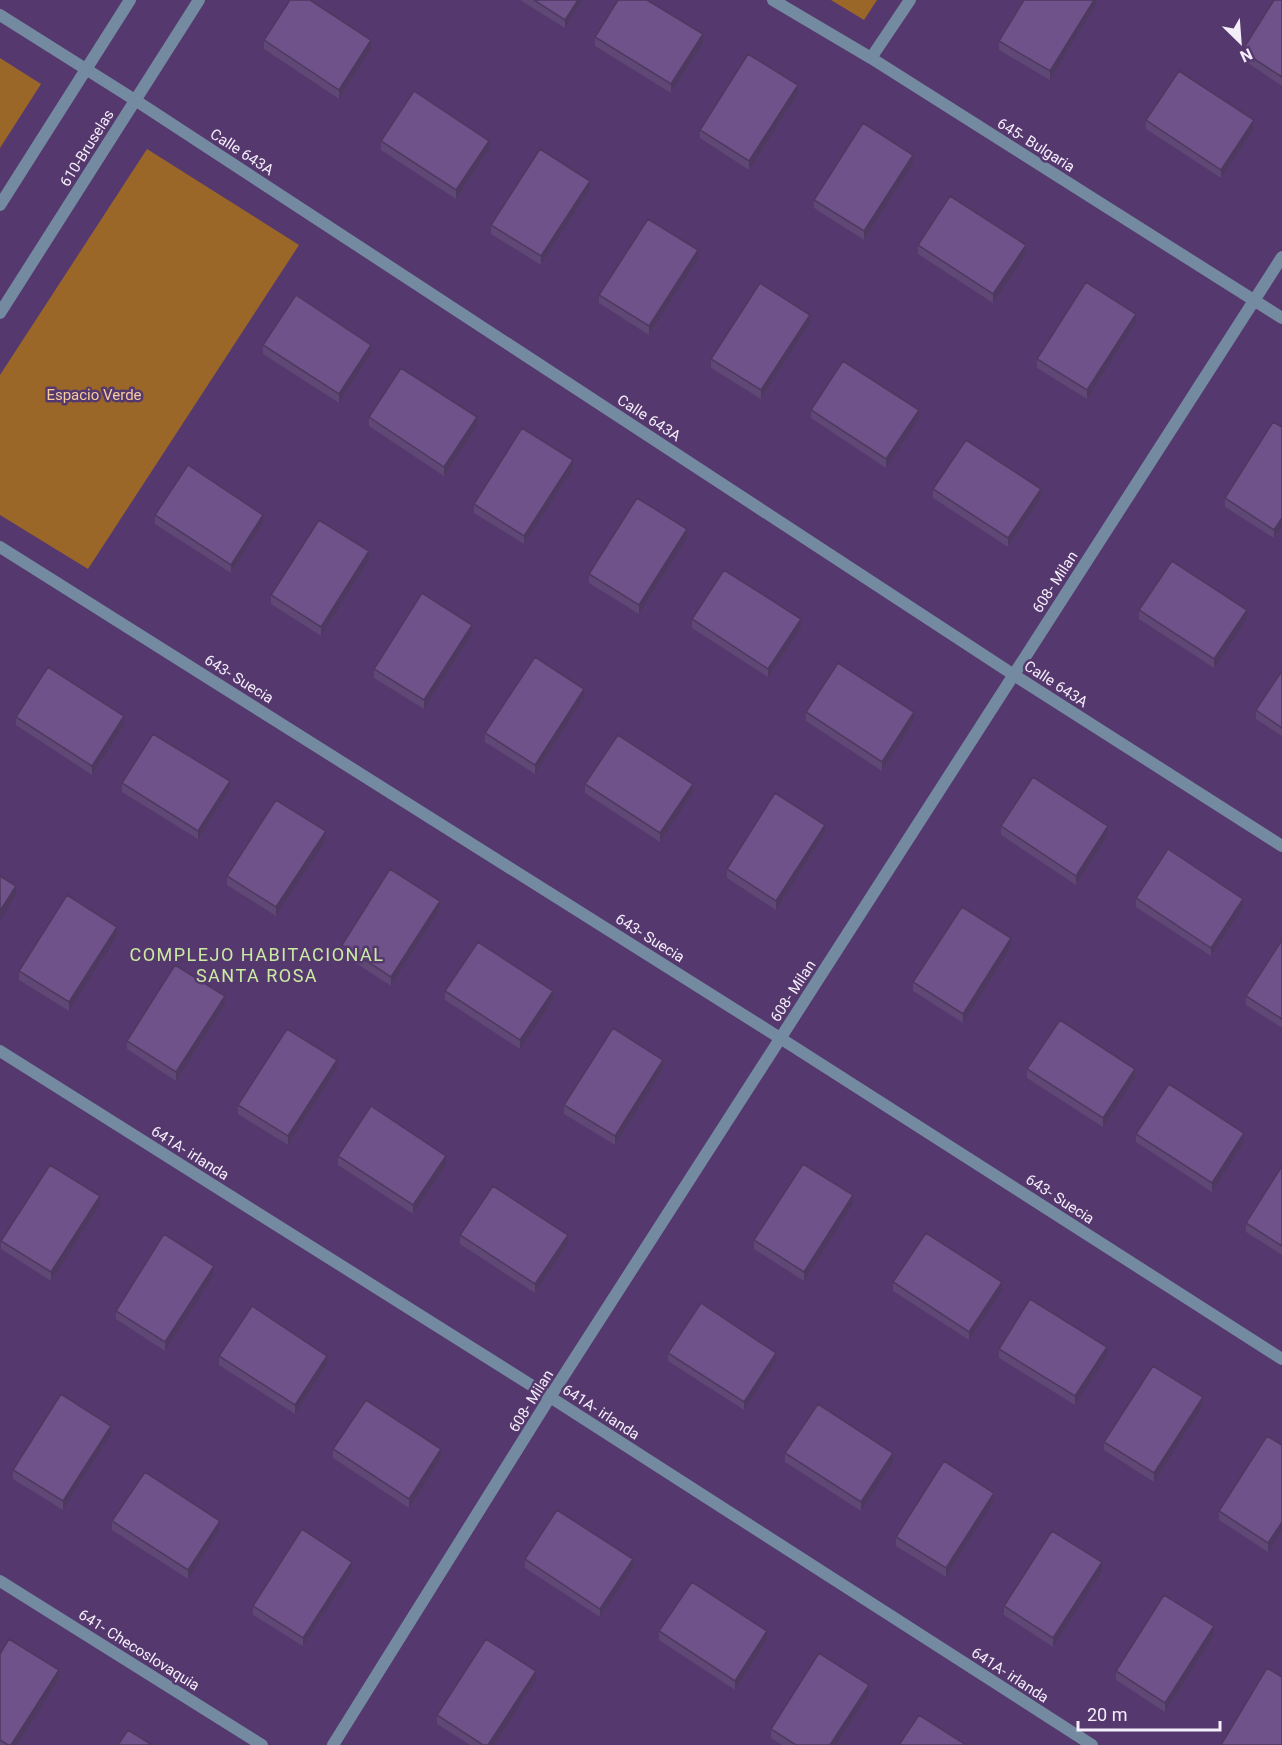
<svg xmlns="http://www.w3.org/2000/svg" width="1282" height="1745" font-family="Roboto,sans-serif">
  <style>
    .green { fill: #9a6729 }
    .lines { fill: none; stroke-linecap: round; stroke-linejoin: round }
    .street { stroke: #748aa0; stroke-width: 12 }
    .wall { fill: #5f4776 }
    .shaded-wall { fill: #4e3960 }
    .building { fill: #6f5289; stroke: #4e3960; stroke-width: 1.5 }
    .labels { text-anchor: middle; stroke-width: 5; stroke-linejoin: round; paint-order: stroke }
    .street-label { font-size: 15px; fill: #f4edfa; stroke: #55386d }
    .park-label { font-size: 15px; fill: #f5cb9f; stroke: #55386d }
    .quarter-label { font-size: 18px; letter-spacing: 1.5px; fill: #cbeba3; stroke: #55386d }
  </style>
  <rect width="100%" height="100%" fill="#55386d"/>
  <path class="green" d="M831 0H877L864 20Z
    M0 58 41 84 0 148Z
    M147 149 299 245 88 569 0 515V375Z"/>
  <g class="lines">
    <path class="street" d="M773 0 871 58 1282 318
      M0 15 135 100 1014 675 1282 846
      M871 58 910 0
      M0 205 130 0
      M0 313 199 0
      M0 547 780 1038 1282 1359
      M0 1051 550 1397 1092 1745
      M0 1581 262 1745
      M333 1745 550 1397 1282 257"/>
  </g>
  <path class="wall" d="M520 0H583L565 28Z
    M1097 0V3L1050 80 999 50V41Z
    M1282 0V86L1242 59V51Z
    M595 37 703 43 671 93 595 46Z
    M264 40 371 49 339 99 264 49Z
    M798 94 749 170 700 138V130Z
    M1146 120 1254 129 1221 178 1146 129Z
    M381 141 489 150 456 199 381 150Z
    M913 164 864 240 814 208V200Z
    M590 189 541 265 491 234V225Z
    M918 245 1026 254 993 303 918 254Z
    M698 259 649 335 599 303V295Z
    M1136 322 1087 399 1037 368V359Z
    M810 323 761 399 711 368V359Z
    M263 345 371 353 339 403 263 354Z
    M811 410 919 418 886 468 811 418Z
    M369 417 477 426 444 476 369 426Z
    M1282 427V527L1274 538 1225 507V498Z
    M573 469 524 544 474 513V504Z
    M933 489 1041 498 1008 547 933 498Z
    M155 515 263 523 231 573 155 524Z
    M687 538 639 614 589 583V574Z
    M369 560 321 636 271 604V595Z
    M1139 610 1247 619 1214 668 1139 619Z
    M692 619 801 628 768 677 692 628Z
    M472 634 424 709 374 678V669Z
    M1282 671V736L1256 719V710Z
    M584 698 535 774 485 742V733Z
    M806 712 914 721 882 771 806 721Z
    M16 717 124 725 92 775 16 725Z
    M122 783 230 789 198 839 122 792Z
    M585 784 693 793 660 842 585 793Z
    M1001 826 1108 835 1076 885 1001 835Z
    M825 833 776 910 727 878V869Z
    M326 840 276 916 227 885V876Z
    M1136 898 1243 908 1211 956 1136 907Z
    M440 909 391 986 342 954V945Z
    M117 936 69 1011 19 980V971Z
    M1282 940V1028L1246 1005V996Z
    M1011 947 963 1023 913 991V982Z
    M445 991 553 1000 520 1049 445 1000Z
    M225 1005 176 1081 127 1049V1041Z
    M337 1069 288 1145 238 1114V1105Z
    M663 1069 615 1145 564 1114V1105Z
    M1027 1069 1135 1078 1103 1127 1027 1078Z
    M1136 1134 1244 1142 1212 1192 1136 1142Z
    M338 1156 446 1165 413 1214 338 1165Z
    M1282 1166V1255L1246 1232V1223Z
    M853 1204 804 1281 754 1249V1240Z
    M100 1205 51 1281 1 1249V1241Z
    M460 1235 568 1244 535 1293 460 1244Z
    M214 1275 165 1351 116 1319V1311Z
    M893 1282 1002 1291 969 1340 893 1291Z
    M999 1349 1107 1356 1075 1405 999 1358Z
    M668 1353 776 1361 744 1410 668 1361Z
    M219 1356 327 1365 295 1414 219 1365Z
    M1203 1406 1154 1482 1104 1450V1442Z
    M111 1434 63 1510 13 1479V1470Z
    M1282 1445V1530L1268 1552 1219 1520V1511Z
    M333 1449 441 1458 409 1508 333 1458Z
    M785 1453 893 1462 861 1511 785 1462Z
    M994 1501 946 1577 896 1546V1537Z
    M112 1521 220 1530 188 1579 112 1530Z
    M525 1559 633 1568 600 1617 525 1568Z
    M352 1571 303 1646 253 1615V1606Z
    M1102 1571 1053 1647 1004 1615V1606Z
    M659 1631 767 1640 735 1690 659 1640Z
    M1214 1635 1165 1712 1116 1680V1671Z
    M0 1654 59 1679 17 1745H0Z
    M536 1680 494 1745H470L437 1724V1715Z
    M869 1694 836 1745H782L771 1738V1729Z"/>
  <path class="shaded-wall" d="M578 0H583L565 28V20Z
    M1094 0H1097V3L1050 80V71Z
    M703 34V43L671 93V84Z
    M371 40V49L339 99V90Z
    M798 85V94L749 170V161Z
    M1254 120V129L1221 178V170Z
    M489 141V150L456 199V190Z
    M913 155V164L864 240V231Z
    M590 181V189L541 265V256Z
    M1026 245V254L993 303V294Z
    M698 250V259L649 335V326Z
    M1136 314V322L1087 399V390Z
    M810 315V323L761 399V390Z
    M371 345V353L339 403V394Z
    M919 410V418L886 468V459Z
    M477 417V426L444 476V467Z
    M573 460V469L524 544V536Z
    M1041 489V498L1008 547V538Z
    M263 515V523L231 573V565Z
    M1282 518V527L1274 538V530Z
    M687 529V538L639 614V605Z
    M369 551V560L321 636V627Z
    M1247 610V619L1214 668V659Z
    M801 619V628L768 677V669Z
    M472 625V634L424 709V700Z
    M584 689V698L535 774V765Z
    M914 712V721L882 771V762Z
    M124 716V725L92 775V766Z
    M230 781V789L198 839V831Z
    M693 784V793L660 842V833Z
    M825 825V833L776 910V901Z
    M1108 826V835L1076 885V876Z
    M326 831V840L276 916V907Z
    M16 886V895L0 920V911Z
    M1243 899V908L1211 956V948Z
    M440 901V909L391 986V977Z
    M117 927V936L69 1011V1002Z
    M1011 938V947L963 1023V1014Z
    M553 991V1000L520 1049V1040Z
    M225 996V1005L176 1081V1072Z
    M337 1060V1069L288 1145V1136Z
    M663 1060V1069L615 1145V1136Z
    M1135 1069V1078L1103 1127V1118Z
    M1244 1133V1142L1212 1192V1183Z
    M446 1156V1165L413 1214V1205Z
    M853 1195V1204L804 1281V1272Z
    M100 1196V1205L51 1281V1272Z
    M568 1235V1244L535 1293V1284Z
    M214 1266V1275L165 1351V1342Z
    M1002 1282V1291L969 1340V1332Z
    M1107 1347V1356L1075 1405V1396Z
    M776 1353V1361L744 1410V1402Z
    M327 1356V1365L295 1414V1405Z
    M1203 1397V1406L1154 1482V1473Z
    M111 1426V1434L63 1510V1501Z
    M441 1449V1458L409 1508V1499Z
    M893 1453V1462L861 1511V1502Z
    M994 1493V1501L946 1577V1568Z
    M220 1521V1530L188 1579V1570Z
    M1282 1522V1530L1268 1552V1543Z
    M633 1559V1568L600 1617V1609Z
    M352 1562V1571L303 1646V1638Z
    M1102 1562V1571L1053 1647V1638Z
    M1214 1626V1635L1165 1712V1703Z
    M767 1631V1640L735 1690V1681Z
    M59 1670V1679L17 1745H11Z
    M536 1671V1680L494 1745H488Z
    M869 1685V1694L836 1745H830Z"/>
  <path class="building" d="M290 0H310L371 40 339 90 264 40Z
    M534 0H578L565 20Z
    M618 0H647L703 34 671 84 595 37Z
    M1024 0H1094L1050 71 999 41Z
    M1274 0H1282V77L1242 51Z
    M748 54 798 85 749 161 700 130Z
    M1179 71 1254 120 1221 170 1146 120Z
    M414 91 489 141 456 190 381 141Z
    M863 123 913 155 864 231 814 200Z
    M540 149 590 181 541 256 491 225Z
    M950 196 1026 245 993 294 918 245Z
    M648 219 698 250 649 326 599 295Z
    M1086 282 1136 314 1087 390 1037 359Z
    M760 283 810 315 761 390 711 359Z
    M296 295 371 345 339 394 263 345Z
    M843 361 919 410 886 459 811 410Z
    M401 368 477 417 444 467 369 417Z
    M1273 422 1282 427V518L1274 530 1225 498Z
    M522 428 573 460 524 536 474 504Z
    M966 440 1041 489 1008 538 933 489Z
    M188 465 263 515 231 565 155 515Z
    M637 498 687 529 639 605 589 574Z
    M319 520 369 551 321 627 271 595Z
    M1172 561 1247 610 1214 659 1139 610Z
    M724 570 801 619 768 669 692 619Z
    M422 593 472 625 424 700 374 669Z
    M535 657 584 689 535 765 485 733Z
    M838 663 914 712 882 762 806 712Z
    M48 667 124 716 92 766 16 717Z
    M1282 671V728L1256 710Z
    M153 734 230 781 198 831 122 783Z
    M618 735 693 784 660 833 585 784Z
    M1033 777 1108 826 1076 876 1001 826Z
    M775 793 825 825 776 901 727 869Z
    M276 800 326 831 276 907 227 876Z
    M1168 849 1243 899 1211 948 1136 898Z
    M390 869 440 901 391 977 342 945Z
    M0 876 16 886 0 911Z
    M67 895 117 927 69 1002 19 971Z
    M962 907 1011 938 963 1014 913 982Z
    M1282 940V1019L1246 996Z
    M478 942 553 991 520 1040 445 991Z
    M175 965 225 996 176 1072 127 1041Z
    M1060 1020 1135 1069 1103 1118 1027 1069Z
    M613 1028 663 1060 615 1136 564 1105Z
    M287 1029 337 1060 288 1136 238 1105Z
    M1169 1084 1244 1133 1212 1183 1136 1134Z
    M371 1106 446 1156 413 1205 338 1156Z
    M803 1164 853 1195 804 1272 754 1240Z
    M50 1165 100 1196 51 1272 1 1241Z
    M1282 1166V1246L1246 1223Z
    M493 1186 568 1235 535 1284 460 1235Z
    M926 1233 1002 1282 969 1332 893 1282Z
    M164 1234 214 1266 165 1342 116 1311Z
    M1030 1299 1107 1347 1075 1396 999 1349Z
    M701 1303 776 1353 744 1402 668 1353Z
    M252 1306 327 1356 295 1405 219 1356Z
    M1153 1366 1203 1397 1154 1473 1104 1442Z
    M61 1394 111 1426 63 1501 13 1470Z
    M366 1400 441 1449 409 1499 333 1449Z
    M818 1404 893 1453 861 1502 785 1453Z
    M1267 1436 1282 1445V1522L1268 1543 1219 1511Z
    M944 1461 994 1493 946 1568 896 1537Z
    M145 1472 220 1521 188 1570 112 1521Z
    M557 1510 633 1559 600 1609 525 1559Z
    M302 1529 352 1562 303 1638 253 1606Z
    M1052 1531 1102 1562 1053 1638 1004 1606Z
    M692 1582 767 1631 735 1681 659 1631Z
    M1164 1595 1214 1626 1165 1703 1116 1671Z
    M9 1639 59 1670 11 1745H8L0 1740V1654Z
    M486 1639 536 1671 488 1745H483L437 1715Z
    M819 1653 869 1685 830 1745H796L771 1729Z
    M1267 1668 1282 1677V1745H1221Z
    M919 1715 966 1745H899Z
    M128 1730 152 1745H118Z"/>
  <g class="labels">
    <g class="street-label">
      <text transform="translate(1036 145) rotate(32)" y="5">645- Bulgaria</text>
      <text transform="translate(87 148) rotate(-58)" y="5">610-Bruselas</text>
      <text transform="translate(242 152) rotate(33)" y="5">Calle 643A</text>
      <text transform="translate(649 418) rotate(33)" y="5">Calle 643A</text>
      <text transform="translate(1055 582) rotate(-57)" y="5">608- Milan</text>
      <text transform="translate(239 679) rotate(32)" y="5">643- Suecia</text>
      <text transform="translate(1056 684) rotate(33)" y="5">Calle 643A</text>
      <text transform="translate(650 938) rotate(32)" y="5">643- Suecia</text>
      <text transform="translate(793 991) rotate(-57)" y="5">608- Milan</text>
      <text transform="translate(190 1153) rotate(32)" y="5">641A- irlanda</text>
      <text transform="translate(1060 1199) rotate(33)" y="5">643- Suecia</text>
      <text transform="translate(531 1401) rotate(-58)" y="5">608- Milan</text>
      <text transform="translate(601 1412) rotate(33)" y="5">641A- irlanda</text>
      <text transform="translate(139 1650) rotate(32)" y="5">641- Checoslovaquia</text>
      <text transform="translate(1010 1675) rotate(33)" y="5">641A- irlanda</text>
    </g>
    <g class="park-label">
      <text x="94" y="400">Espacio Verde</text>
    </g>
    <g class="quarter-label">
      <text x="257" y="961">COMPLEJO HABITACIONAL<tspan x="257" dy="21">SANTA ROSA</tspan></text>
    </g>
  </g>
  <g transform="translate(1240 42) rotate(155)" stroke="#55386d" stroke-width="4.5" paint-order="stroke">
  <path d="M0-4.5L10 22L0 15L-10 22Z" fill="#f4edfa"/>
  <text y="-9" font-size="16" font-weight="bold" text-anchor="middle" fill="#f4edfa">N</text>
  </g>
  <path d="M1078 1721v9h142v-9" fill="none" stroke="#f4edfa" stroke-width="3"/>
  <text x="1087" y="1721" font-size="18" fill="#f4edfa" stroke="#55386d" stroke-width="4.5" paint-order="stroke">20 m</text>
</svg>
